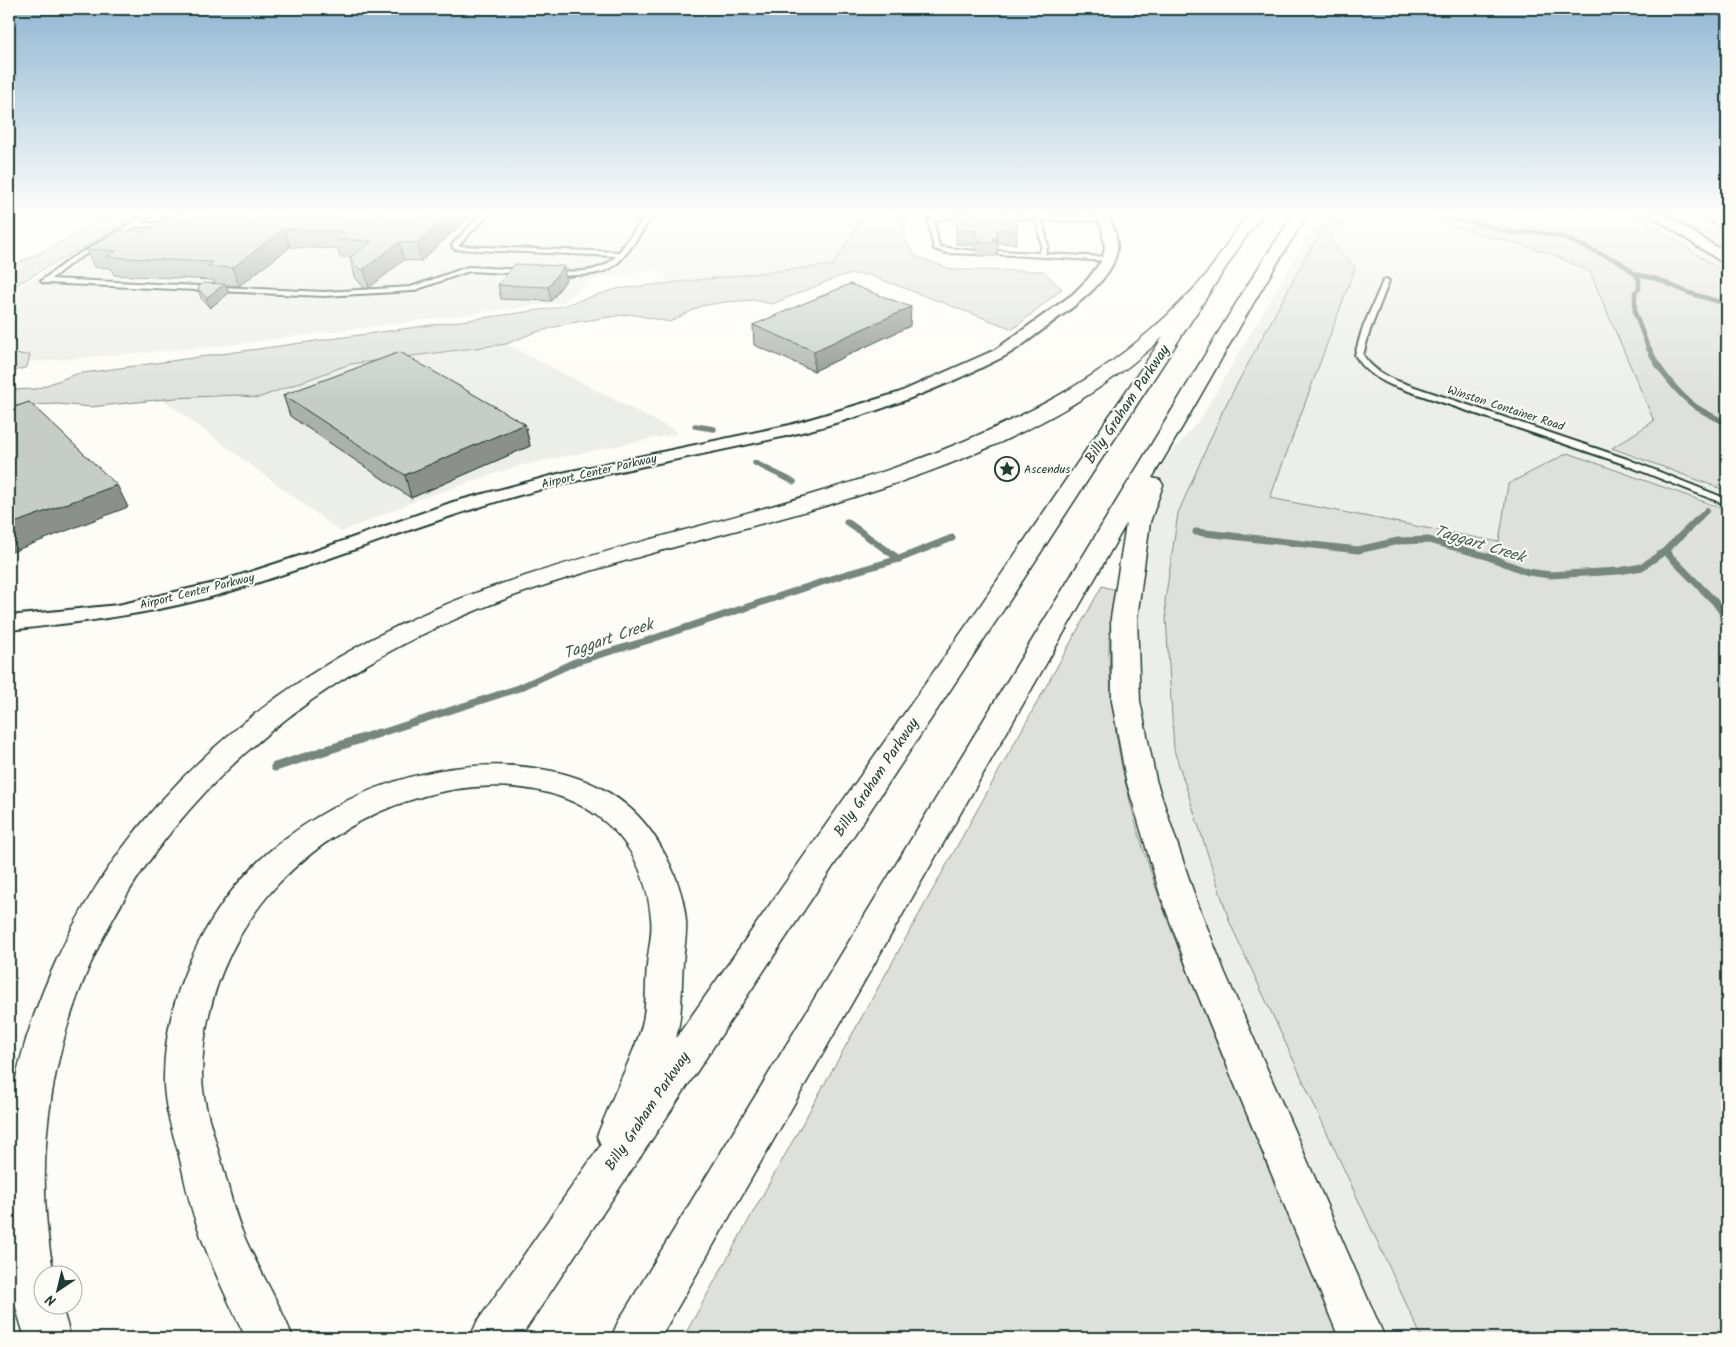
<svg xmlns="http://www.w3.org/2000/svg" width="1736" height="1347" font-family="Kalam,sans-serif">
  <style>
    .built { fill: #eceee9 }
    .green { fill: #dde0db; stroke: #7e8e88 }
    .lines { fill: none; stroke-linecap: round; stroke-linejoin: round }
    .stream-far3 { stroke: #75877f; stroke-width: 4.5 }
    .stream-far2 { stroke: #75877f; stroke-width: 5.5 }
    .stream-far1 { stroke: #75877f; stroke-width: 7 }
    .stream { stroke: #75877f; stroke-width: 9 }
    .service-casing { stroke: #1f3d34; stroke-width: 4 }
    .minor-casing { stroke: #1f3d34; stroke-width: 4 }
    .trunk-casing { stroke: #1f3d34; stroke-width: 3 }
    .path { stroke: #1f3d34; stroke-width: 2; stroke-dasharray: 2.5 2.5; stroke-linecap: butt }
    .service { fill: #fdfcf7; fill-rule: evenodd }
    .minor { fill: #fdfcf7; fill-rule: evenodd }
    .trunk { fill: #fdfcf7; fill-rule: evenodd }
    .wall { fill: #aab0ab; stroke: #1f3d34 }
    .shaded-wall { fill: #8b908b; stroke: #1f3d34 }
    .building { fill: #c6cdc7; stroke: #1f3d34 }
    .labels { text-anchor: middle; stroke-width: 4; stroke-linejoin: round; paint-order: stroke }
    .far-street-label { font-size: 12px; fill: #1f3d34; stroke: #fdfcf7 }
    .far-poi-label { font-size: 12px; fill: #1f3d34; stroke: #fdfcf7; text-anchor: start }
    .street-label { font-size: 15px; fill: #1f3d34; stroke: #fdfcf7 }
    .water-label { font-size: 16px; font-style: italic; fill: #435c53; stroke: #fdfcf7 }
  </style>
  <rect width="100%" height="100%" fill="#fdfcf7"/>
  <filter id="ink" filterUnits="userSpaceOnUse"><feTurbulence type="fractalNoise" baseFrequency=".02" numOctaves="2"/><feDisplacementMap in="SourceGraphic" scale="10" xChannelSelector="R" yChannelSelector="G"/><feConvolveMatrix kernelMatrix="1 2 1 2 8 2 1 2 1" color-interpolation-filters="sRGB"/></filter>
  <g filter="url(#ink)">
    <path class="built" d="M143 214H864L833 265 681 292 658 269 590 280 563 302 219 346 19 363 9 362V293Z
      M1324 214H1727V1338H1362L1207 973 1132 742 1138 522 1160 466 1201 418 1311 230Z
      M506 344 679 433 518 466 422 498 341 532 158 396 387 358Z"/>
    <path class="green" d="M113 214H141L9 289V267L42 252Z
      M864 214H905L904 237 915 256 953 270 1043 271 1062 289 1013 329 869 275 856 274 841 276 772 304 754 300 725 302 701 306 670 322 630 314 570 323 533 333 506 344 350 364 258 398 236 395 175 398 91 407 58 404 9 406V390L36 389 76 374 555 308 616 289 833 265Z
      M1333 214H1346L1329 240 1355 268 1270 498 1499 542 1508 484 1568 453 1727 510V1338H1422L1230 923 1174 750 1165 601 1178 513 1223 410 1316 238Z
      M1410 214H1635L1727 274V491L1612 448 1654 421 1590 272 1550 253Z
      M1663 214H1691L1705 220 1715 221 1727 225V248L1724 247 1727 249V254Z
      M9 354 30 355 27 367 9 373Z
      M1102 586 1116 590C1113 609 1109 629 1109 649 1110 791 1169 927 1222 1056 1261 1150 1301 1244 1340 1338H683Z"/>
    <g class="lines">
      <path class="stream-far3" d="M1431 214 1472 222 1512 233 1537 232 1562 237 1620 262 1635 274 1639 280V289L1635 292V313L1649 350
        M1635 274 1657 279 1689 293 1727 304"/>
      <path class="stream-far2" d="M1649 348C1656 367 1679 395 1696 407 1705 413 1717 418 1727 424
        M695 426 714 429
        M755 463 794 482
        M1697 520 1707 510"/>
      <path class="stream-far1" d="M847 522 899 559
        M1196 532 1358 550 1398 541 1429 540 1486 556 1528 572 1550 575 1619 571 1642 567 1665 551 1698 519
        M1665 551 1715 602 1727 619
        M375 735 519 688 575 662 649 640 843 575 899 559 952 538"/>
      <path class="stream" d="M275 767 379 733"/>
      <defs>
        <path id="service" d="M147 214H155L140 223H157L176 214H184L160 226 134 227 74 261 51 279 324 292 411 287 468 267 523 270 526 272 523 274 469 271 412 291 324 296 44 283 41 281 70 259Z
          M482 214H489L458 246 619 252 647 214H653C642 230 626 260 609 269 600 274 586 275 575 275 567 276 555 277 549 273L552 271C575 272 600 274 616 256L454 249 452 245Z
          M942 214H972L975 216 972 218 945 217 934 222 939 247 975 251 978 253 977 254 947 253 934 249 928 221 933 217Z
          M1035 214H1041V216L1105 218V220L1103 221 1042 220 1048 246 1045 254 1108 257 1111 259 1108 261 995 254 994 253 997 251 1039 253 1042 246 1036 219H1003L1000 217 1003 215 1035 216Z
          M1386 279 1389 281 1370 330 1363 355C1371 368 1383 375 1397 381L1627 459 1727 499V505L1621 463 1391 385C1376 378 1364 370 1355 355L1362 330 1383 281Z"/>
        <path id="minor" d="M1095 214H1107C1113 225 1118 237 1117 249 1115 276 1078 304 1058 318 1040 331 1022 347 1003 357 937 391 865 417 794 434 701 456 607 471 516 496 420 523 329 561 234 590 161 613 84 622 9 630V616L118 605 219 582 318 550 453 502 562 473 790 425 898 393 995 350 1073 294 1088 279 1102 260 1105 248 1102 228Z
          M1649 214H1664L1727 254V263L1722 262Z"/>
        <path id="trunk" d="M1248 214H1263L1249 232 1002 612 520 1338H470L477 1322 601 1145 597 1136C606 1114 615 1092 625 1070 631 1055 638 1041 642 1025 647 1006 645 986 647 966 648 950 653 934 651 918 640 792 517 767 414 799 363 814 314 846 278 884 230 936 203 1003 202 1074 202 1100 211 1125 218 1150 227 1179 232 1208 244 1236 259 1271 280 1303 293 1338H246C228 1301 210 1264 197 1225 188 1201 184 1176 178 1151 171 1127 163 1102 164 1076 165 987 214 891 286 838 361 782 459 752 552 771 600 781 639 806 662 849 675 872 684 896 686 921 687 935 684 949 683 962 681 988 683 1013 676 1038L980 606 1163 337C1072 423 945 470 828 505 725 535 620 559 519 594 352 653 201 760 114 917 54 1023 30 1154 54 1274H42V1304H61L71 1338H25C18 1315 10 1291 9 1266 7 1245 9 1223 9 1201 9 1174 6 1145 9 1118 16 1063 34 1009 57 959 142 773 314 646 504 583 689 521 884 492 1056 397 1109 368 1159 327 1200 282 1218 261 1231 235 1248 214Z
          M1294 214H1308C1252 300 1205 391 1152 478L1160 480 1163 485 1150 522 1137 618 1140 701 1156 780 1194 894 1225 973 1385 1338H1339L1189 973 1160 894 1126 780 1112 701 1111 618 1126 524 660 1338H611L618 1322 1122 492C1180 400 1232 304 1294 214Z"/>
      </defs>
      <use href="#service" class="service-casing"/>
      <use href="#minor" class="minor-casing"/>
      <use href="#trunk" class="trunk-casing"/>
      <path class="path" d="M1707 220 1727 231"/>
      <use href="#service" class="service"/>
      <use href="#minor" class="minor"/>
      <use href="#trunk" class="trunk"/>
    </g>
    <path class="wall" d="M175 214H472L421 261 404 260 369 288H364L355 277 350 258 351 257H340L338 249 290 247 239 286 226 285 229 293 210 308 201 298 198 288 215 283 213 280 114 275 111 268 94 267 86 249 146 232Z
      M957 214 1017 230 1016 244 998 243 997 256H977V252L975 251V245L956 244Z
      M566 280 551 301 501 299 498 285Z
      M753 325 910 326 814 371 754 345Z
      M283 395 525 424 530 446 411 498 290 416Z"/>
    <path class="shaded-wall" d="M449 214H472L421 261 417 243Z
      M284 229 290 247 239 286 232 268Z
      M997 236V242L993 239Z
      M399 242 404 260 369 288 364 269Z
      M564 266 566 280 551 301 548 287Z
      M225 284 229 293 210 308 206 298Z
      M911 307 910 326 814 371V351Z
      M525 424 530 446 411 498 405 475Z
      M117 485 128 507 9 553V525Z"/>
    <path class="building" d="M175 214H449L417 243 399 242 364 269H359L350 258 372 241 335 239 344 232 284 229 232 268 208 266 213 262 106 257 116 251 86 249 120 230 146 232Z
      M957 214H1016L1017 230H997V236L993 239 998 242H978L981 240 976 237V231H956Z
      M515 264 564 266 548 287 498 285Z
      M203 283 225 284 206 298 198 288Z
      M850 284 911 307 814 351 753 325Z
      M400 352 525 424 405 475 283 395Z
      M29 402 117 485 9 525V409Z"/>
  </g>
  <linearGradient id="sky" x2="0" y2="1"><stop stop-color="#91b6d2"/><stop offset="0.53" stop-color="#fefefb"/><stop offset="1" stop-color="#fefefb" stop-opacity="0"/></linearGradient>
  <rect width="1736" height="403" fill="url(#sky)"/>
  <defs>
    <symbol id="sight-ring" viewBox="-11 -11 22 22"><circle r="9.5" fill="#fdfcf7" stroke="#1f3d34" stroke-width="1.5"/><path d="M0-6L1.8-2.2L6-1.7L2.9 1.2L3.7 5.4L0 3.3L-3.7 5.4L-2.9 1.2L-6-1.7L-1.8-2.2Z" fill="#1f3d34"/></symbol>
  </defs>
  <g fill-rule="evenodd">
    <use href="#sight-ring" x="993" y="455" width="28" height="28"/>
  </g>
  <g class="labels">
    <g class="far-street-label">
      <text transform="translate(1506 408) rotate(18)" y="4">Winston Container Road</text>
      <text transform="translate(599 471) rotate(-13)" y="4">Airport Center Parkway</text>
      <text transform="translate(197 591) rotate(-14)" y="4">Airport Center Parkway</text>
    </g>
    <g class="far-poi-label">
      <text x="1024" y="473">Ascendus</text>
    </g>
    <g class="street-label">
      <text transform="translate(1127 404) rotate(-56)" y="5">Billy Graham Parkway</text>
      <text transform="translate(876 777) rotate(-56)" y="5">Billy Graham Parkway</text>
      <text transform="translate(647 1111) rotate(-56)" y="5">Billy Graham Parkway</text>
    </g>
    <g class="water-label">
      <text transform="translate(1480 543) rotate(17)" y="6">Taggart Creek</text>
      <text transform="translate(608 638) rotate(-19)" y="6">Taggart Creek</text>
    </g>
  </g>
  <rect width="1736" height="1347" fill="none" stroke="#fdfcf7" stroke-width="30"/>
  <rect x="15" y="15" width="1706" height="1317" fill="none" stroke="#1f3d34" stroke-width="2" filter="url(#ink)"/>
  <g transform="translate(58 1290) rotate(215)"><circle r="24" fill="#fdfcf7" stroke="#a4b0a9"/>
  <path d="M0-4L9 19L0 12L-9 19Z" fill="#1f3d34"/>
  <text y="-8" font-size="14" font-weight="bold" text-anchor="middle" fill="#1f3d34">N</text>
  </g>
</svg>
